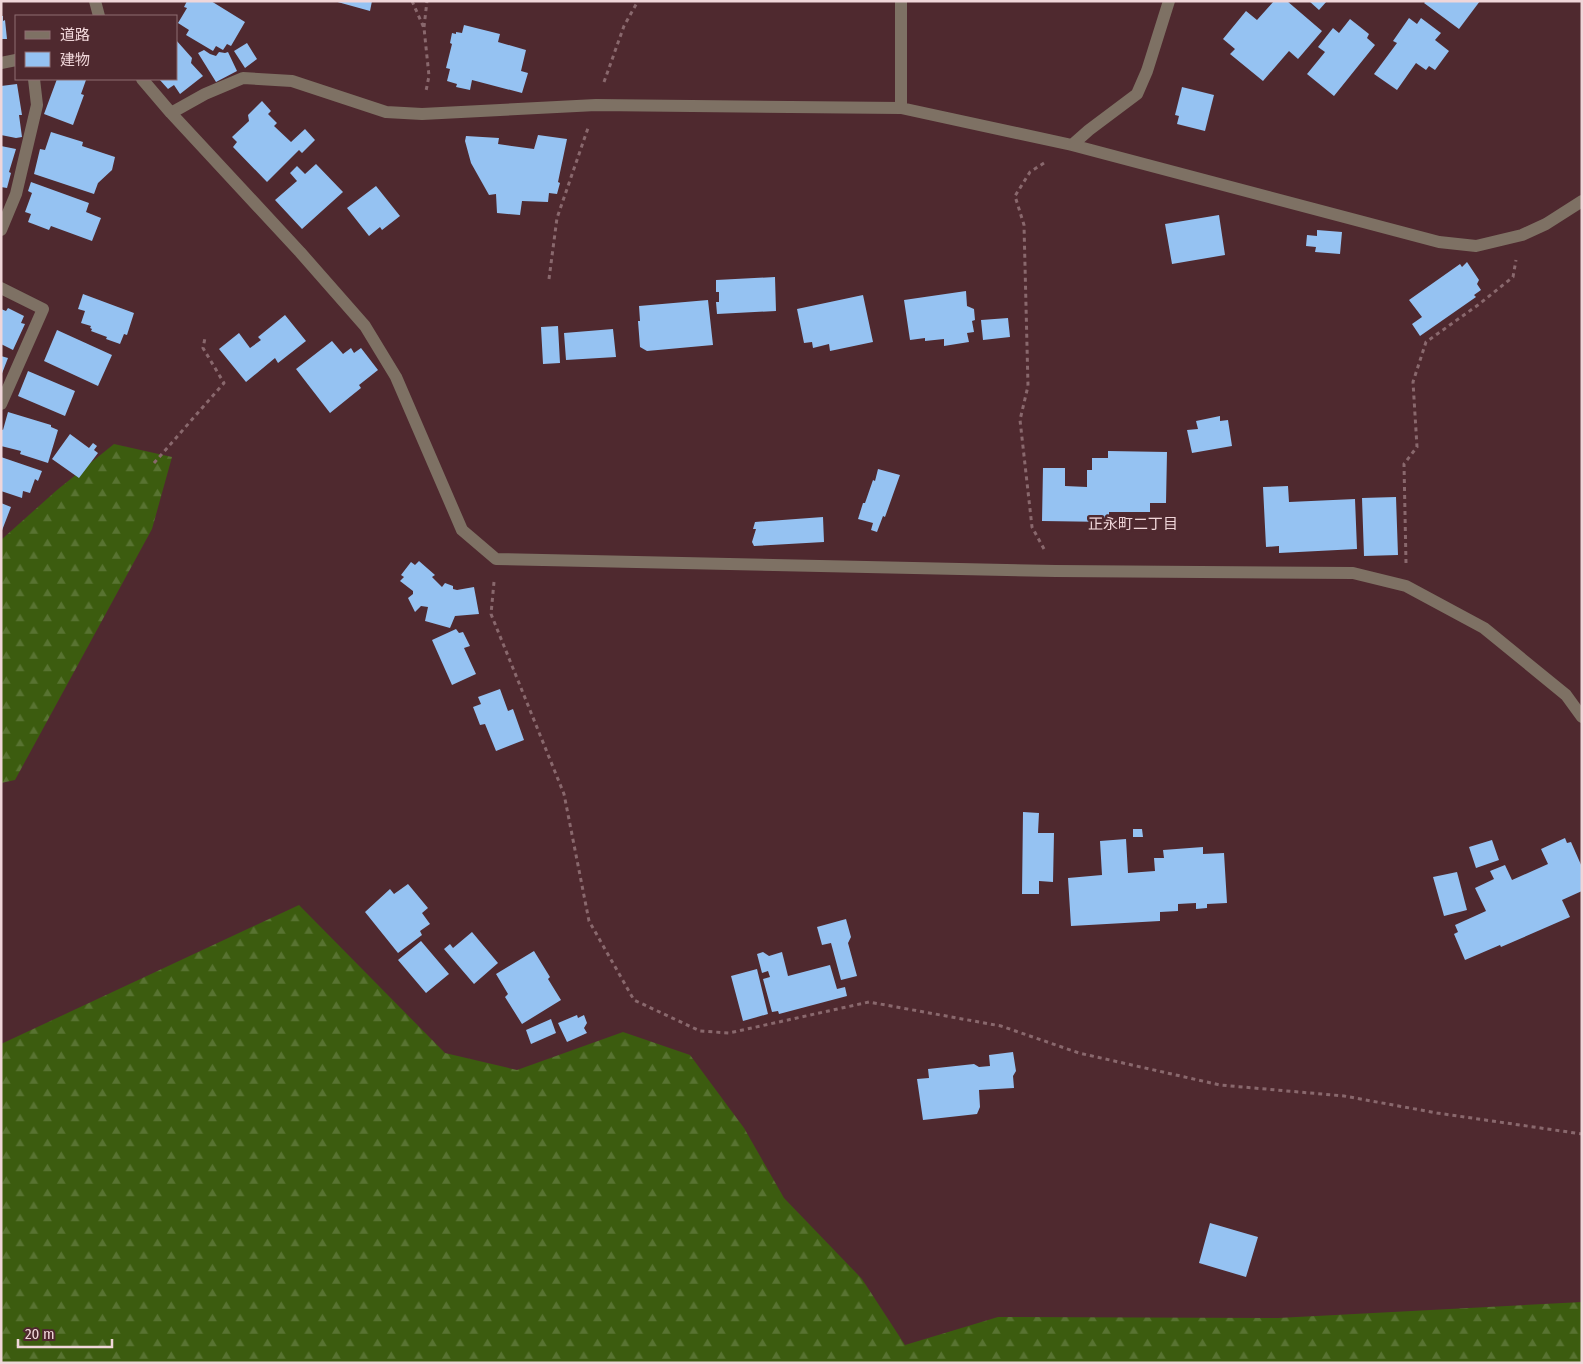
<svg xmlns="http://www.w3.org/2000/svg" width="1583" height="1364" font-family="'Fira Sans Condensed','Noto Sans JP',sans-serif">
  <style>
    .forest { fill: url(#forest-firs) }
    .building { fill: #95c2f2 }
    .lines { fill: none; stroke-linecap: round; stroke-linejoin: round }
    .path { stroke: #89686d; stroke-width: 3; stroke-dasharray: 4 4; stroke-linecap: butt }
    .minor { stroke: #7e7164; stroke-width: 12 }
    .labels { text-anchor: middle; stroke-width: 5; stroke-linejoin: round; paint-order: stroke }
    .neighbourhood-label { font-size: 15px; fill: #f0d6d9; stroke: #4f292f }
  </style>
  <defs>
    <pattern id="forest-firs" width="22" height="20" patternUnits="userSpaceOnUse" patternTransform="scale(1.25)"><rect width="22" height="20" fill="#3c5c0f"/><path d="M5 1l3.5 6h-7zM16 11l3.5 6h-7z" fill="#587331"/></pattern>
  </defs>
  <rect width="100%" height="100%" fill="#4f292f"/>
  <path class="forest" d="M114 444 172 457 152 529 15 780 1 783V540L57 490Z
    M299 905 445 1053 517 1070 623 1032 690 1055 744 1128 784 1198 862 1279 905 1345 998 1317 1278 1318 1582 1302V1363H1V1044Z"/>
  <path class="building" d="M187 1H211L245 22 231 46 227 44 223 50 216 46 213 51 186 35 189 30 178 23 187 8 184 7Z
    M334 1H372L370 11Z
    M1274 1H1287L1322 31 1298 59 1289 51 1263 81 1230 54 1235 49 1223 39 1246 11 1257 20Z
    M1309 1H1327L1319 10Z
    M1426 1H1480L1459 29 1424 3Z
    M1 16H3V21L5 20 7 39H1Z
    M1409 18 1417 24 1421 18 1441 33 1435 40 1449 51 1435 70 1429 66 1426 70 1416 63 1397 90 1374 74 1397 43 1393 41Z
    M1350 19 1369 34 1367 38 1375 45 1334 96 1307 74 1325 52 1318 47 1333 28 1339 33Z
    M464 25 500 34 498 42 526 50 521 71 528 73 522 93 472 80 470 90 456 87 457 84 447 81 450 69 446 68 452 44 450 43 452 33 456 34V32L462 33Z
    M176 40 192 58 191 63 203 76 180 94 174 85 168 89 159 79H176Z
    M247 43 257 59 245 68 234 51Z
    M204 50 210 54 216 56 219 52 225 53 228 52 237 71 216 82 198 53Z
    M57 79 86 80 81 94 84 95 73 125 44 114Z
    M17 84 22 115H19L22 137 16 138 1 135V86Z
    M1182 87 1214 95 1205 131 1177 124 1179 116 1175 115Z
    M262 101 271 111 268 114 277 123 274 126 291 142 305 129 315 140 302 153 299 150 267 182 233 147 237 142 232 137 249 121 248 115Z
    M51 132 83 142 82 146 115 157 112 170 98 183 94 194 34 174 40 149 45 150Z
    M538 135 567 139 558 182 560 183 557 194 549 193 548 202 522 201 520 215 497 213 496 194 489 195 471 163 465 141 466 136 499 138 498 144 534 149Z
    M1 146 16 149 9 172 11 173 7 188 1 187Z
    M316 164 343 192 302 229 275 200 297 181 290 173 297 166 305 174Z
    M31 182 89 203 86 212 101 218 92 241 51 226 49 230 28 222 31 214 25 212 32 193 28 191Z
    M376 186 400 216 382 230 380 227 369 236 347 208Z
    M1219 215 1225 255 1172 264 1165 224Z
    M1317 230 1342 232 1340 254 1315 252 1316 247 1306 246 1307 235 1317 236Z
    M1467 262 1479 280 1477 284 1481 290 1474 295 1476 297 1420 336 1412 324 1422 317 1409 300 1460 264 1462 267Z
    M775 277 776 311 717 314 716 302H719V292H716V280Z
    M966 291 967 306 974 309 975 320 972 321 974 332 967 333 969 342 944 346V339L925 341V338L910 340 904 300Z
    M83 294 134 313 127 335 124 334 120 344 106 339 107 337 91 331 92 329 90 328 91 326 81 323 85 311 78 309Z
    M863 295 873 342 830 351 829 344 813 348 812 342 804 343 797 309Z
    M708 300 713 345 647 351 640 347 638 321H640L639 306Z
    M8 308 24 316 21 323 25 324 13 350 1 344V309L6 311Z
    M285 315 306 341 278 363 275 358 246 382 219 349 239 333 250 348 261 340 258 337Z
    M1008 318 1010 337 983 340 981 320Z
    M558 326 560 363 543 364 541 327Z
    M613 329 616 357 566 360 564 333Z
    M57 330 112 355 98 386 44 361Z
    M332 341 343 354 351 348 354 353 361 348 378 370 359 385 361 388 330 413 296 369Z
    M1 356 8 358 1 376Z
    M28 371 75 391 65 416 18 396Z
    M8 412 51 425V427L58 430 48 463 20 454 21 451 1 446V429L3 430Z
    M1220 416V421L1228 420 1232 446 1192 453 1187 430 1198 429 1196 421Z
    M70 434 89 448 93 443 97 446 94 450 98 453 79 478 52 459Z
    M1108 451 1167 452 1166 503H1150V512H1109V522L1042 521 1043 468H1065V486L1087 487V470H1092V458H1108Z
    M1 457 42 471 38 481 35 479 30 493 23 491 22 498 1 491Z
    M878 469 900 475 885 517 883 516 877 532 871 530 873 523 858 519 863 503H865L873 480 875 481Z
    M1288 486 1289 502 1355 499 1357 549 1279 553V546L1266 547 1263 487Z
    M1396 497 1398 555 1364 556 1362 498Z
    M1 503 11 507 1 533Z
    M823 517 824 542 754 546 752 542 756 529H753L755 522Z
    M419 561 435 575 432 577 442 587 445 583 453 586V589L457 590 474 587 479 614 455 616 450 628 425 621 428 607 421 606 415 612 408 598 413 594V591L400 581 404 577 401 575 411 562 415 565Z
    M456 629 459 633 463 632 470 646 464 648 476 674 452 685 432 640Z
    M500 689 508 711 513 709 524 740 496 751 485 724 480 725 473 707 481 704 478 697Z
    M1023 812 1039 813 1038 833H1054L1053 882 1039 881V894H1022Z
    M1133 829H1142L1143 837H1133Z
    M1565 838 1567 843 1571 842 1582 867V891L1562 900 1570 917 1501 947 1500 945 1465 960 1454 934 1458 932 1455 925 1486 911 1475 888 1494 879 1490 871 1505 865 1512 880 1548 864 1541 849Z
    M1126 839 1128 873 1155 871 1154 858H1164L1163 850 1203 847V854L1224 853 1227 903 1207 904V908L1196 909V903L1178 904V911L1160 912V921L1071 926 1068 878 1102 875 1100 841Z
    M1492 840 1499 860 1476 868 1469 847Z
    M1457 872 1467 910 1444 916 1433 877Z
    M408 884 428 908 422 913 430 924 420 931 422 935 398 953 365 912 390 889 394 894Z
    M846 919 851 937 848 943 857 976 841 980 831 943 822 945 817 927Z
    M472 932 498 963 474 984 444 949 450 944 453 948Z
    M421 941 449 974 426 993 398 960Z
    M534 951 550 977 548 979 561 1000 522 1024 505 997 508 994 496 974Z
    M763 952 769 956 782 952 788 976 830 965 837 989 845 987 847 996 779 1014 778 1011 772 1012 763 979 770 977 768 971 762 973 757 954Z
    M757 969 768 1014 743 1021 731 976Z
    M577 1015 578 1018 584 1015 587 1023 584 1028 587 1033 567 1042 558 1023Z
    M551 1019 556 1033 531 1044 526 1030Z
    M1013 1052 1016 1071 1013 1076 1014 1088 979 1090 980 1107 977 1114 923 1120 917 1079 929 1078 928 1069 974 1064 979 1067 990 1066 989 1055Z
    M1210 1223 1258 1237 1246 1277 1199 1263Z"/>
  <g class="lines">
    <path class="path" d="M412 1 424 28 429 76 426 91
      M424 27 427 1
      M604 82 624 26 638 1
      M549 279 557 218 588 128
      M154 463 224 383 203 348 205 338
      M1044 549 1032 527 1020 420 1028 386 1024 225 1015 196 1030 172 1044 163
      M1406 563 1404 464 1417 447 1413 382 1426 342 1478 305 1513 277 1516 260
      M494 582 491 614 564 794 589 921 634 1000 700 1031 729 1033 869 1002 1001 1026 1079 1053 1220 1085 1344 1096 1437 1113 1582 1134"/>
    <path class="minor" d="M95 1 99 16
      M901 1V108
      M1 63 16 60
      M142 79 171 113 300 252 365 326 396 377 462 530 496 559 1056 571 1353 573 1406 586 1484 628 1566 695 1582 717
      M171 113 205 94 243 78 292 81 386 112 422 114 596 105 901 108 1072 145 1439 242 1476 246 1522 235 1546 224 1582 201
      M1072 145 1089 130 1137 94 1147 71 1169 1
      M1 230 16 194 37 105 34 79
      M1 288 43 309 1 404"/>
  </g>
  <g class="labels">
    <g class="neighbourhood-label">
      <text x="1133" y="529">正永町二丁目</text>
    </g>
  </g>
  <rect width="1583" height="1364" fill="none" stroke="#f0d6d9" stroke-width="5"/>
  <rect x="15" y="15" width="162" height="65" fill="#4f292f" stroke="#8f6e73"/>
  <rect x="25" y="31" width="25" height="8" fill="#7e7164" stroke="#8f6e73"/>
  <text x="60" y="40" font-size="15" fill="#f0d6d9">道路</text>
  <rect x="25" y="52" width="25" height="15" fill="#95c2f2" stroke="#8f6e73"/>
  <text x="60" y="65" font-size="15" fill="#f0d6d9">建物</text>
  <path d="M18 1339v8h94v-8" fill="none" stroke="#f0d6d9" stroke-width="2.5"/>
  <text x="25" y="1339" font-size="15" fill="#f0d6d9" stroke="#4f292f" stroke-width="4" paint-order="stroke">20 m</text>
</svg>
